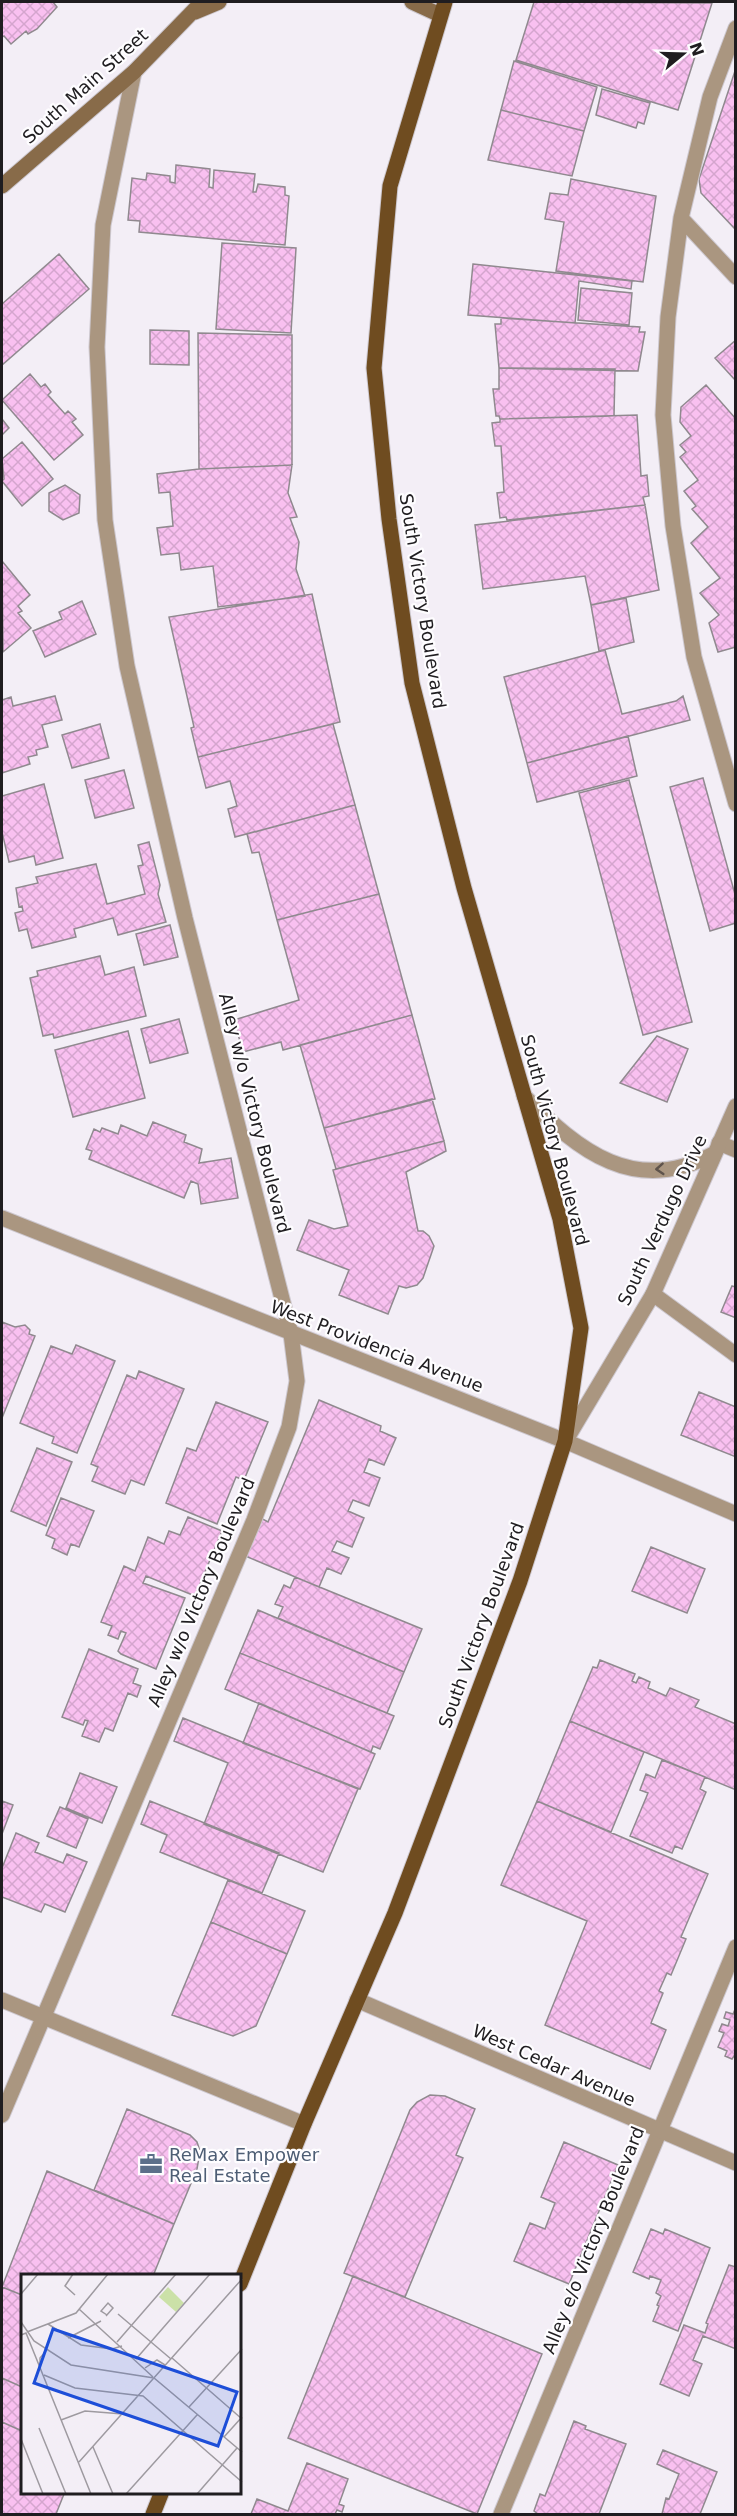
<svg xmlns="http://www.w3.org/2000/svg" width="737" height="2516" viewBox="0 0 737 2516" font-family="'DejaVu Sans',sans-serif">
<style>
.building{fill:url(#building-cross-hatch);stroke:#90898f;stroke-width:1.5}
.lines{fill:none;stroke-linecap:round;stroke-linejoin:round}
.service-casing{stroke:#cdc8cf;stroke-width:17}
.minor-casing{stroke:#cdc8cf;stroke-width:17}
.secondary-casing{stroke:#cdc8cf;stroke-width:17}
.primary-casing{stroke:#cdc8cf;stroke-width:17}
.service{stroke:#aa9680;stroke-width:15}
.minor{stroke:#aa9680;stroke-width:15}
.secondary{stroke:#886b49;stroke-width:15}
.primary{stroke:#6f4c20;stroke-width:15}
.oneway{stroke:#5e534b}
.labels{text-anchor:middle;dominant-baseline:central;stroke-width:4.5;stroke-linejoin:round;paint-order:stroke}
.street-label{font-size:18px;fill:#1f1d20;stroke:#fefdff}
.service-label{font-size:18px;fill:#4e5e75;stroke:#fefdff;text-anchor:start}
.inset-road{fill:none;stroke:#9e9aa0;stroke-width:1.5}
.view{fill:#1d4ed8;fill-opacity:0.15;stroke:#1d4ed8;stroke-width:3}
.inset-edge{fill:none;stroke:#1f1d20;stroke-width:3}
</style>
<defs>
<pattern id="building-cross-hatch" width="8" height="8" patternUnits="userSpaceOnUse" patternTransform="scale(1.5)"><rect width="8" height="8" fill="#f9c0f0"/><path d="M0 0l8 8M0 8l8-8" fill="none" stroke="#d5a5ce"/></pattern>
</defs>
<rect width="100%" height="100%" fill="#f3eef6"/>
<!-- building -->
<path class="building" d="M2 2H53L57 7 37 29 28 34 26 31 11 44 4 36 2 37Z
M534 2 712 3 678 110 516 60Z
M514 61 597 87 584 131 501 110Z
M736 68V230L701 193 699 179Z
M602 89 650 103 644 124 638 122 636 128 596 115Z
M501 110 584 131 572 176 488 160Z
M176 165 210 169 209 187 213 188 214 170 255 174 253 192H256L258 184 285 187V195L289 196 285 245 139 232 140 221 128 220 132 178 146 180 147 173 170 176V182L175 183Z
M571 179 656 196 643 282 556 271 564 222 545 219 550 193 568 195Z
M222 243 296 248 291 333 216 329Z
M59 254 89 289 2 365V304Z
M473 264 632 281 631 289 579 281 575 323 468 315Z
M581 288 632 293 629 325 578 320Z
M501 318 640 327 639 332H645L638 371 499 368 495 324H501Z
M150 330 189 331V365L150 364Z
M198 333 292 335V465L199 469Z
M736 340V381L715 358Z
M499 368 615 369 614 416 500 419 499 416H496L493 389H499Z
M30 374 41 387 45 384 51 392 48 395 65 414 68 411 76 419 72 422 83 435 54 460 2 400Z
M706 385 736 419V647L718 652 709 623 719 615 700 593 720 578 691 543 708 527 692 509 696 506 684 491 698 480 680 457 686 452 680 445 691 436 680 422 681 407Z
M637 415 641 476 647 475 649 496 643 497 645 505 507 520 506 517 500 518 497 493 504 492 501 446H495L492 423 500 422V419Z
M2 419 9 428 2 435Z
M22 442 53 479 22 506 2 481 4 479 2 459Z
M292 465 288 493 297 517 290 518 299 542 296 569 305 596 218 607 213 566 181 570 179 553 161 555 157 528 173 526 170 492 159 493 157 474 199 469Z
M65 485 80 495 79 513 63 520 49 511V493Z
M645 505 659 590 591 605 585 576 483 589 475 525Z
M2 561 30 595 18 606 22 611 18 613 31 628 3 652Z
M312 594 340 722 198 757 191 728 194 727 169 617Z
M626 598 634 642 599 651 591 605Z
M82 601 96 634 45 657 33 631 62 619 59 612Z
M605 650 622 714 676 701 683 696 690 720 527 763 504 677Z
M55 696 62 720 42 725 48 747 36 750 37 755 28 757 30 764 2 773V700L11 697 13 706Z
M100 724 109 758 72 768 62 735Z
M333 724 355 805 235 837 228 809 237 806 230 781 206 788 198 757Z
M628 736 637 776 537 802 527 763Z
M124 770 134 808 95 818 85 780Z
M703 778 736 898V923L710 931 670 787Z
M629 780 692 1022 643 1035 579 793Z
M44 784 63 858 36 865 34 856 9 862 2 832V796Z
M355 805 379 894 277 920 259 852 252 853 247 834Z
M149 842 160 885 158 894 166 922 118 935 113 918 74 929 76 937 32 948 27 929 19 931 15 913 23 911 22 906 19 907 16 888 38 883 36 877 96 864 107 904 145 894 138 866 143 865 138 845Z
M379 894 412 1015 283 1050 281 1042 243 1052 234 1020 299 1000 277 920Z
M170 925 178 957 144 965 136 934Z
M100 956 105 975 134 967 146 1016 54 1038 53 1034 43 1036 30 978 38 976 37 971Z
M412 1015 435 1099 324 1128 300 1045Z
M179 1019 188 1053 150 1063 141 1029Z
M128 1031 145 1098 73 1117 55 1050Z
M657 1036 688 1049 667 1102 620 1083Z
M432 1099 444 1141 336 1169 324 1128Z
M153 1122 186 1135 184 1142 202 1149 199 1163 231 1158 238 1198 201 1204 198 1184 191 1181 184 1198 89 1159 92 1151 86 1149 94 1129 100 1132 102 1128 118 1134 121 1125 147 1136Z
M444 1141 446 1151 406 1172 418 1231H423L429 1236 434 1246 423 1278 417 1285 406 1288 399 1286 388 1314 339 1295 349 1270 297 1250 309 1220 334 1229 348 1226 333 1170Z
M732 1286 736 1287V1318L721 1312Z
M2 1322 15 1327 25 1325 30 1330 29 1334 35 1336 2 1418Z
M76 1345 115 1361 77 1453 52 1443 54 1437 20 1423 51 1346 72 1354Z
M139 1371 184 1389 144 1485 131 1480 125 1494 92 1481 98 1467 91 1464 127 1375 136 1379Z
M699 1392 736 1407V1457L681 1435Z
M319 1400 381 1426 380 1431 396 1438 384 1465 369 1459 364 1472 380 1478 369 1506 353 1500 348 1511 364 1518 352 1547 337 1541 332 1551 349 1558 341 1574 327 1568 319 1587 243 1555 259 1517 268 1522Z
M216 1402 268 1422 244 1480 236 1477 217 1524 166 1503 187 1448 196 1451Z
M37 1448 72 1462 46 1526 11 1511Z
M61 1498 94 1511 79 1547 71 1544 67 1555 52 1548 55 1539 46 1535Z
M188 1517 222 1531 195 1596 146 1576 143 1583 185 1598 156 1669 121 1654 118 1651 126 1633 121 1631 118 1639 108 1635 112 1626 101 1622 124 1566 135 1571 148 1537 164 1544 169 1531 180 1535Z
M651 1547 705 1569 687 1613 632 1591Z
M295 1577 422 1629 404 1672 278 1618 283 1607 275 1604 284 1585 290 1588Z
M258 1610 404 1672 387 1713 240 1653Z
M89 1649 138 1669 133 1683 141 1686 137 1697 128 1693 113 1731 105 1728 99 1742 82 1736 88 1721 85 1720 83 1725 62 1717Z
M240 1653 394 1716 380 1749 373 1746 371 1752 225 1689Z
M600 1660 635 1674 632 1681 636 1683 639 1677 650 1682 648 1688 666 1696 670 1688 699 1700 695 1707 736 1724V1790L570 1721 593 1667 597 1668Z
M259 1703 375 1754 360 1789 243 1743Z
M183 1718 358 1789 323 1872 204 1824 228 1763 174 1741Z
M570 1721 644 1752 611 1832 537 1801Z
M662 1760 705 1777 700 1789 706 1792 682 1849 675 1846 672 1853 630 1836 648 1793 640 1790 646 1774 655 1778Z
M80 1773 117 1787 102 1823 66 1808Z
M2 1801 13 1805 2 1834Z
M150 1801 279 1853 262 1893 160 1852 167 1835 141 1824Z
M537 1801 708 1874 681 1937 686 1939 671 1975 667 1973 659 1991 663 1993 651 2023 666 2030 650 2069 545 2025 587 1921 501 1885Z
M60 1807 88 1819 76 1848 47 1836Z
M16 1833 39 1843 35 1852 63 1863 67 1854 87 1862 65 1912 45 1904 41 1912 2 1897V1868Z
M228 1880 305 1911 287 1954 211 1922Z
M211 1922 287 1954 256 2026 233 2036 172 2015Z
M736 2007V2053L732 2059 725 2056 727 2051 718 2047 724 2033 719 2031 722 2024 728 2026 730 2020 724 2018 726 2012 733 2014Z
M430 2095 445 2096 475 2109 456 2155 463 2158 405 2297 344 2273 410 2110 417 2102Z
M127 2109 190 2135 197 2142 200 2151 197 2169 174 2224 94 2190Z
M564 2142 618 2165 569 2284 514 2261 530 2223 545 2229 555 2203 541 2197Z
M47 2171 174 2224 153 2276H22V2295L2 2287Z
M651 2229 663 2234 665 2229 710 2248 678 2331 653 2321 659 2306 657 2305 661 2296 656 2293 661 2280 650 2276 649 2279 633 2272Z
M729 2265 736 2267V2349L703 2336 693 2360 702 2364 689 2396 660 2384 684 2325 705 2333 708 2324 706 2323Z
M353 2276 542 2354 477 2514 288 2438Z
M2 2287 22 2295V2387L2 2378Z
M2 2378 22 2387V2431L2 2422Z
M574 2421 586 2426 585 2429 626 2444 599 2514H538L534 2511 540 2494 545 2496Z
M2 2422 22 2431V2494H64L56 2514H2Z
M663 2450 717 2472 700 2514H662L666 2498 669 2499 679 2474 657 2464Z
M307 2463 348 2479 339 2504 344 2506 342 2512 337 2510 335 2514H251L257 2499 288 2511Z"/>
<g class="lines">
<!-- service casing -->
<g class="service-casing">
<path id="service" d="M736 28 710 97 681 218 668 317 663 415 673 526 694 657 736 804
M681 218 736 277
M719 1143 736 1150
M653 1294 736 1355
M2 2115 254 1520 289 1427 297 1381 291 1334 185 918 127 666 105 520 97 347 103 225 134 72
M501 2514 736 1947"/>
</g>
<!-- minor casing -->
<g class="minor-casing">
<path id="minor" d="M524 1096C579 1151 635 1197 715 1153
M2 1218 565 1441 736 1514
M566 1440 653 1294 736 1106
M2 2000 304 2124
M357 2000 736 2163"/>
</g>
<!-- secondary casing -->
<g class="secondary-casing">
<path id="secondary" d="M412 2 440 15
M195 12 219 2
M2 186 134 72 202 2"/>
</g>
<!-- primary casing -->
<g class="primary-casing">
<path id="primary" d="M240 2284 304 2124 395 1913 520 1581 565 1441 581 1328 560 1219 464 888 412 683 389 519 374 368 390 186 445 2
M153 2514 161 2494"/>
</g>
<!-- service -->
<use href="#service" class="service"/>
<!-- minor -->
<use href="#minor" class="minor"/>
<!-- secondary -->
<use href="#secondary" class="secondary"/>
<!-- primary -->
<use href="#primary" class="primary"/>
</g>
<!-- one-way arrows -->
<defs><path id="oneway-chevron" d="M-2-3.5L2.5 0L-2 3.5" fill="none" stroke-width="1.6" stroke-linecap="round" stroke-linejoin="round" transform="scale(1.5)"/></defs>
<use class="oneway" href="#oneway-chevron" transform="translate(660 1169) rotate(176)"/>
<!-- icons -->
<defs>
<g id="office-bare" transform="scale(1.8)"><path d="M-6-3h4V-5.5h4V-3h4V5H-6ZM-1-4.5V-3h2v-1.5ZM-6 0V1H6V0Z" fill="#5c6f8a" stroke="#fefdff" stroke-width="2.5" paint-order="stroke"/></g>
</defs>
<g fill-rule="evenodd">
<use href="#office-bare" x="151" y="2164"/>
</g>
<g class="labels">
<!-- street labels -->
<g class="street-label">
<text transform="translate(85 86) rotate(-42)">South Main Street</text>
<text transform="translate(423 601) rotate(81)">South Victory Boulevard</text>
<text transform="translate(255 1113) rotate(76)">Alley w/o Victory Boulevard</text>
<text transform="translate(555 1140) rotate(75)">South Victory Boulevard</text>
<text transform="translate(662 1220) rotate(-65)">South Verdugo Drive</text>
<text transform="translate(377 1346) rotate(21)">West Providencia Avenue</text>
<text transform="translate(201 1592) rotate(-67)">Alley w/o Victory Boulevard</text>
<text transform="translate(481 1625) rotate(-70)">South Victory Boulevard</text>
<text transform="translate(554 2065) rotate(24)">West Cedar Avenue</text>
<text transform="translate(593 2240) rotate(-68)">Alley e/o Victory Boulevard</text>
</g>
<!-- service labels -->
<g class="service-label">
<text x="169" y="2154">ReMax Empower<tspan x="169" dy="21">Real Estate</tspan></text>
</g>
</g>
<!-- overview -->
<g transform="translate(21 2274)">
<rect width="220" height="220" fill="#f3eef6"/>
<path d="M147 13 163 29 155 38 138 23Z" fill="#cbe1a8"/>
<path class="inset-road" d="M52 0 44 12 54 21M0 20 17 0M58 35 132 103M97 40 150 85M85 42 92 34 87 29 80 37 86 41M0 48 13 67 50 91 133 104 221 178M27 50 60 71 91 75 101 72M6 58 55 39 87 0M0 61 5 59 70 220M47 64 80 47M96 68 155 0M151 84 221 145M115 85 189 0M124 94 136 86 144 91M19 95V84L25 77M23 101 54 114 122 122 221 208M168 133 221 75M40 146 64 137 102 140M18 154 45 220M203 163 221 143M0 165 22 220M72 173 92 220M58 188 221 5M105 220 176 141M176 220 216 174"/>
<path class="view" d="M32 55 216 118 197 172 13 109Z"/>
<rect width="220" height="220" class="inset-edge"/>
</g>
<!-- border -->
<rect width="737" height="2516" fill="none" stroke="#1f1d20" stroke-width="6"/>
<!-- north arrow -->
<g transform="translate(683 54) rotate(71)" stroke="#fefdff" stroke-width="4.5" paint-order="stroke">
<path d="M0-4.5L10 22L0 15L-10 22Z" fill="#1f1d20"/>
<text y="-9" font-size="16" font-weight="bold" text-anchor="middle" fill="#1f1d20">N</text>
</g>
</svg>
